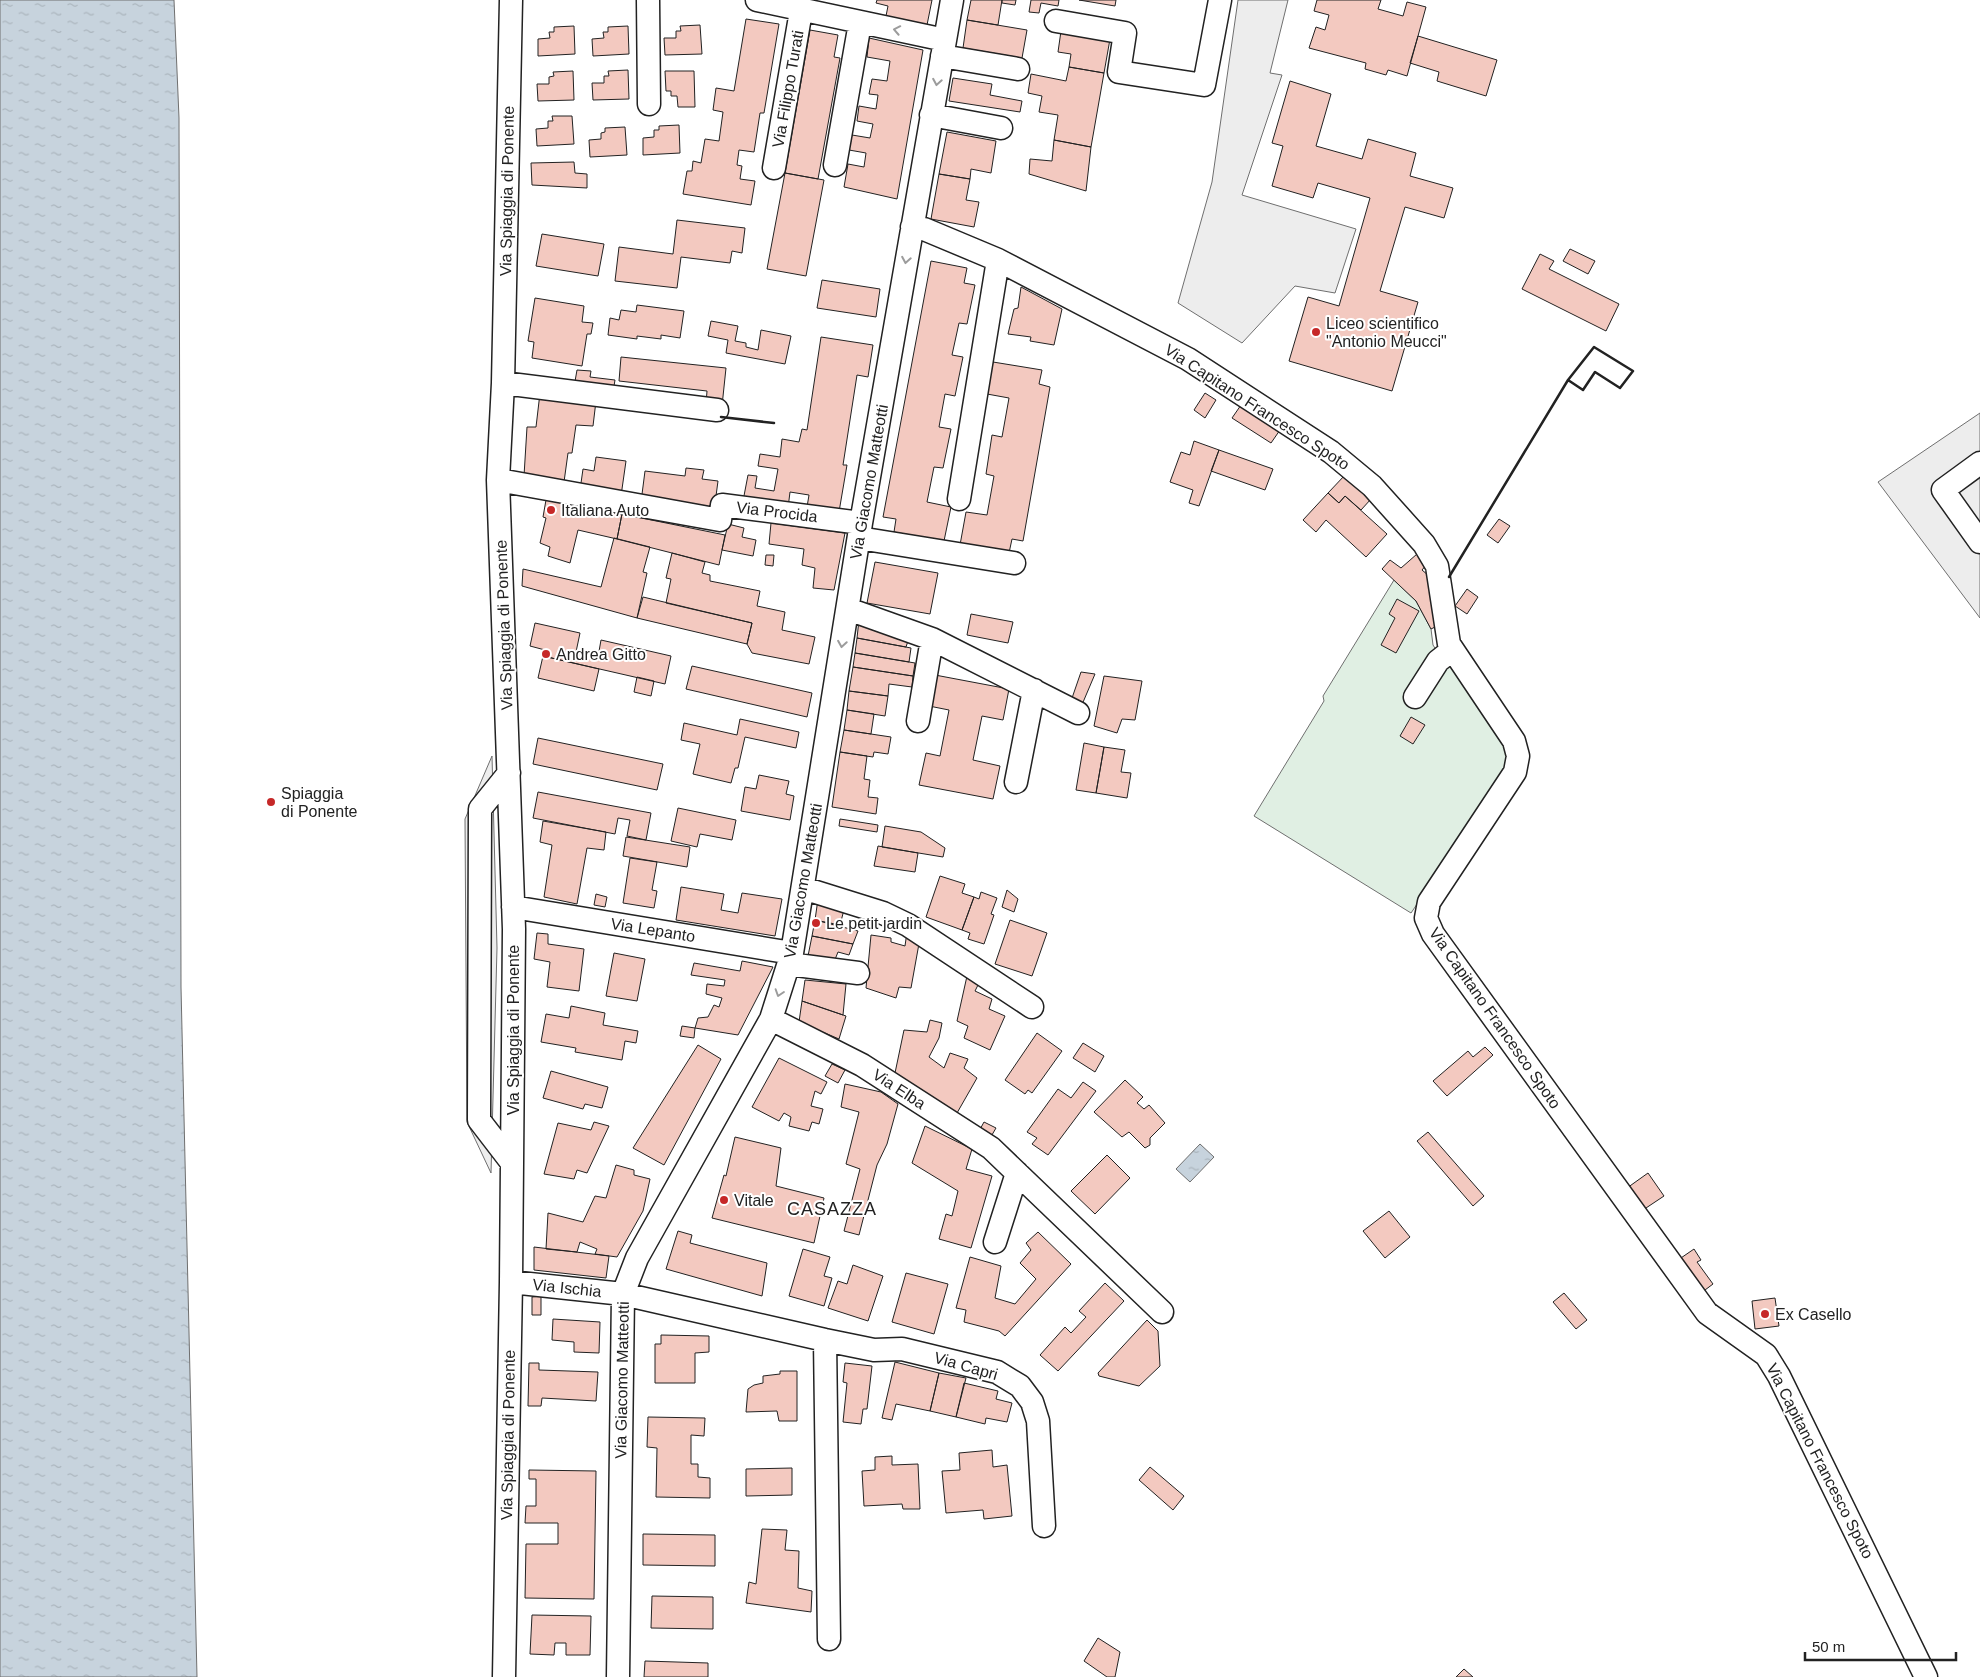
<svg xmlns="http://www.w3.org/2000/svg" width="1980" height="1677" viewBox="0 0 1980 1677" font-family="Arial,sans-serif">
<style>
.garden{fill:#e0efe3;stroke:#6f6f6f}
.parking{fill:#ededed;stroke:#6f6f6f}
.water{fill:url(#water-ripples);stroke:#6f6f6f}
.building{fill:#f3c9c0;stroke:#222}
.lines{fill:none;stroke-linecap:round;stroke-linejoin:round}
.minor-casing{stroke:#222;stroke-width:25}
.minor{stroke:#fff;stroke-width:22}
.wall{stroke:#222;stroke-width:2.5}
.oneway{stroke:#9c9c9c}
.poi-dot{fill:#c62828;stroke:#fff;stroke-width:2}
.labels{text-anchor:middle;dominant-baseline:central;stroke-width:4;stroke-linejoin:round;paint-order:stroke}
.street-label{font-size:16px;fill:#222;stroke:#fff}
.poi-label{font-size:16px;fill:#222;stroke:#fff;text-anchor:start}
.neighbourhood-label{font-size:18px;letter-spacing:1px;fill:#222;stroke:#fff}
</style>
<defs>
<pattern id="water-ripples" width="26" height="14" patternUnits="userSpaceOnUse" patternTransform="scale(1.25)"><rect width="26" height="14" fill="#c7d3dd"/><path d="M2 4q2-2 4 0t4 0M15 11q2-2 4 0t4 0" fill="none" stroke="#abb5bd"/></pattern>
</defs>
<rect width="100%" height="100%" fill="#fff"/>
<!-- garden -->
<path class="garden" d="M1394 580 1416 601 1431 629 1433 645 1445 664 1451 662 1503 736 1509 758 1504 776 1411 913 1254 816 1324 701 1323 696Z"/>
<!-- parking -->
<path class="parking" d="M1238 0H1288L1270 73 1282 75 1242 195 1356 229 1335 293 1295 286 1242 343 1178 303 1212 182Z
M1980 413V618L1878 482Z
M492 756 497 948 491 1173 467 1122 465 819Z"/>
<!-- water -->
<path class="water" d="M0 0H174L179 118 181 987 197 1677H0Z
M1200 1144 1214 1157 1190 1182 1176 1169Z"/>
<!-- building -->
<path class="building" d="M877 0H932L927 25 886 16 888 6 876 3Z
M971 0H1002L998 25 967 20Z
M1002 0H1016L1015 5 1002 3Z
M1031 0H1059L1058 6 1041 3 1039 13 1029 12Z
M1079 0H1116L1115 6Z
M1317 0H1381L1378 9 1403 16 1407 2 1426 7 1407 76 1388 70 1386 75 1365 69 1366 63 1309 48 1316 27 1325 30 1329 15 1314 11Z
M746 19 779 24 764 113H760L754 152 739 150 737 165 742 166 740 179 755 181 751 205 683 194 687 171H692L693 161 701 163 705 139 719 141 723 112 713 110 716 88 734 91Z
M967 20 1027 30 1022 58 963 48Z
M700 25 702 54 665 55 664 38H676V31H681L680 26Z
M574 26 575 54 538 56V39L550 38 549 32H554V27Z
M628 26 629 54 593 56 592 39 604 38 603 32H608V27Z
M810 30 838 35 834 57 840 58 818 179 785 173Z
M1061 31 1110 39 1104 73 1069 67 1071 54 1058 52Z
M1418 36 1497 60 1486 96 1437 81 1439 72 1410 63Z
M869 38 923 50 897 199 844 187 848 164 864 167 866 153 849 150 852 135 870 138 873 124 857 121 859 106 876 109 878 95 869 94 872 79 887 81 890 61 867 57Z
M1069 67 1104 73 1091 147 1054 140 1058 115 1039 112 1042 96 1028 93 1031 74 1066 81Z
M628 70 629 99 593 100 592 83H604V76H609L608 71Z
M573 71 574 100 538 101 537 84H549V77L554 76 553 72Z
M665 71H694L695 107H678L677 96H671V91H666Z
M953 78 992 84 990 95 1022 101 1020 112 949 101Z
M1290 81 1331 94 1316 146 1362 159 1368 139 1416 153 1410 176 1453 188 1444 218 1405 207 1380 291 1418 302 1392 391 1289 361 1308 297 1339 306 1370 198 1318 183 1313 198 1272 186 1283 146 1272 143Z
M552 116H572L574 144 537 146 536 129 548 128V121H553Z
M679 125 680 153 643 155V138L654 137V130H659V126Z
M625 127 627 155 590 157 589 140 601 139V133L605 132V128Z
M947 132 996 141 991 173 971 169 970 179 939 174Z
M1054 140 1091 147 1086 191 1029 174 1030 159 1052 161Z
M574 162 575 173 587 174V188L532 185 531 163Z
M785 173 824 180 806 276 767 269Z
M939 174 970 179 966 200 979 202 974 227 931 219Z
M677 220 745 228 742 253 732 251 730 263 681 257 677 288 615 281 619 247 673 254Z
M542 234 604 244 598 276 536 266Z
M1570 249 1595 261 1588 274 1563 261Z
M1540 254 1554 261 1549 269 1619 304 1606 331 1522 289Z
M931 261 967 268 964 283 975 285 967 324 959 323 952 355 963 357 955 396 945 394 939 427 951 429 943 468 934 467 927 502 951 507 944 541 894 532 896 519 883 517Z
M822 280 880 289 876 317 817 308Z
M1021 287 1062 309 1054 345 1030 341 1031 337 1008 334 1014 309 1018 308Z
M535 298 584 306 582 322 593 323 591 334H587L582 366 532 358 534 342 528 341Z
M637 305 684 311 680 338 661 335V339L637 336V339L608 335 610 318 619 320 621 310 636 312Z
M711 321 738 326 735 341 746 343V347L758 350 761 330 791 336 785 364 726 353 728 340 708 336Z
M821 337 873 345 868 377 857 375 843 465H847L839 512 807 507 809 495 790 492 788 508 743 501 748 475 757 476 755 488 774 491 778 469 758 466 760 454 780 457 782 439 799 442 802 429 807 430Z
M621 357 726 368 722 406 706 404 707 391 619 381Z
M993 362 1042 370 1039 384 1050 387 1023 541 1012 539 1009 553 960 545 966 512 987 515 994 476 986 474 992 435 1002 437 1009 398 987 394Z
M577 370 591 371 590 377 615 380 613 392 574 387Z
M540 393 596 401 593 426 576 425 572 453H568L564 482 524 476 527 427H536Z
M1205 393 1216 400 1205 418 1194 410Z
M1241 405 1280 430 1271 443 1232 418Z
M1194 441 1219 450 1199 506 1189 503 1193 490 1170 482 1181 452 1190 455Z
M1219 450 1273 469 1265 490 1211 471Z
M596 457 626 461 621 496 580 490 583 469 594 471Z
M686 468 704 470 702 479 718 481 714 511 641 502 645 471 685 476Z
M1345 475 1371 499 1361 510 1345 496 1339 503 1328 493Z
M1328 493 1339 503 1345 496 1387 534 1366 557 1326 520 1316 532 1303 520Z
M546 500 622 514 617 539 578 530 570 563 548 556 550 547 540 543 546 518 543 517Z
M622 514 725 535 719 565 617 539Z
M1499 519 1510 526 1498 543 1487 535Z
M771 523 845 533 834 590 813 588 815 568 802 565 804 549 769 544Z
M728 524 744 528 742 537 756 540 753 556 722 550Z
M614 538 650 547 643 572 647 573 637 618 522 586 523 569 601 587Z
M672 553 705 562 702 573 710 575V581L760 591 757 606 785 612 782 630 815 637 809 664 752 653 747 644 752 623 666 603 671 579 666 578Z
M1417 554 1427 564 1422 570 1435 581 1441 624 1431 629 1416 601 1382 569 1390 560 1401 568Z
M766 555H774L773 566 765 565Z
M875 562 938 573 930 614 867 603Z
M1467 589 1478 597 1467 614 1455 606Z
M643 597 752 623 747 644 637 618Z
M1397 599 1419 611 1396 653 1381 645 1395 618 1389 614Z
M971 614 1013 622 1008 643 967 635Z
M859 620 909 638 906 647 857 638Z
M535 623 580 633 576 652 598 657 601 640 671 656 665 684 543 656 545 650 530 646Z
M857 638 911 648 909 662 855 653Z
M855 653 915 663 913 676 853 667Z
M543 656 599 669 594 691 538 678Z
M692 666 812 693 807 717 686 689Z
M853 667 913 676 912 687 889 684 888 696 849 691Z
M1081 672 1095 674 1081 707 1071 701Z
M935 675 1009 689 1003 720 982 716 973 760 1000 766 993 799 919 785 926 753 940 756 949 710 929 706Z
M1104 676 1142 681 1135 720 1122 719 1117 733 1094 726Z
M637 677 654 681 651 696 634 692Z
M849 691 888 696 885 716 847 710Z
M847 710 874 714 871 734 844 730Z
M1411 717 1425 725 1413 744 1400 736Z
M740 719 799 732 796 748 745 737 738 768H735L731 783 693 774 700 744 681 740 684 723 737 735Z
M844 730 891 737 888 754 874 752 873 757 840 752Z
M538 738 663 764 657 790 533 764Z
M1084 743 1104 747 1096 793 1076 790Z
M1104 747 1125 750 1121 772 1131 773 1127 798 1096 793Z
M840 752 867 756 864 779 870 780 868 797 878 798 876 814 832 807Z
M759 775 789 781 786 794 794 796 790 820 741 811 745 787 756 789Z
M538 792 651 813 646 840 627 836 630 820 618 818 615 834 533 818Z
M678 808 736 820 732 840 700 834 697 847 671 841Z
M840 819 878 825 877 832 839 826Z
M543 821 606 832 604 850 587 848 577 904 544 897 552 845 540 842Z
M885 826 921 832 945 848 943 857 882 847Z
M626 837 690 847 687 867 623 856Z
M878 846 918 853 915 872 874 866Z
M630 858 657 862 652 890 657 891 654 908 623 903Z
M940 876 965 884 962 893 974 897 962 930 926 917Z
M681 887 724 894 721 910 738 913 742 893 782 899 775 936 676 920Z
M1007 890 1018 899 1014 912 1002 907Z
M981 892 997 898 991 914 994 915 984 944 968 939 970 933 962 930 974 897 979 899Z
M596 894 607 897 605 907 594 905Z
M818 899 845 906 840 925 815 920Z
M815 920 858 931 853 944 812 936Z
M1010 920 1047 933 1032 976 995 964Z
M907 932 920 938 911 988 899 987 896 998 866 988 871 935 891 938V942L905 946Z
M537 933 548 934V944L584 949 579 991 547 987 550 962 534 959Z
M812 936 853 944 849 955 838 952 834 962 808 956Z
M614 953 645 959 637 1001 606 996Z
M742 961 773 967 738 1035 695 1028 698 1018 708 1017 714 1005 719 1007 722 998 706 994 707 984 724 986 725 980 691 975 694 963 740 971Z
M967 976 979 983 975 991 992 999 989 1009 1005 1016 990 1050 964 1038 968 1026 957 1021Z
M805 980 846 984 843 1015 802 1001Z
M802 1001 846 1016 839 1039 799 1022Z
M571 1006 605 1013 603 1025 638 1031 636 1043 625 1041 622 1060 575 1052 576 1048 541 1042 546 1014 569 1018Z
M930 1020 942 1023 939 1038 929 1057 944 1068 950 1053 968 1059 964 1068 977 1078 957 1113 895 1073 904 1030 927 1032Z
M682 1026 695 1028 694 1038 680 1036Z
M1037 1033 1062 1051 1032 1093 1028 1090 1025 1094 1005 1080Z
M1083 1043 1104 1056 1095 1072 1073 1058Z
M698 1045 721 1059 664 1165 633 1148Z
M1485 1047 1493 1055 1447 1096 1433 1081 1468 1051 1473 1057Z
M779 1058 827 1082 821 1094 815 1091 811 1106 823 1109 819 1124 812 1122 809 1131 789 1126 791 1117 784 1113 779 1121 752 1107Z
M832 1064 845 1070 838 1083 825 1076Z
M551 1071 608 1087 602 1108 585 1104 583 1109 543 1098Z
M1125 1080 1143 1097 1137 1103 1144 1109 1149 1105 1165 1123 1150 1138V1145L1145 1148 1129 1132 1122 1137 1094 1112Z
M1083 1082 1096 1091 1048 1155 1032 1144 1037 1138 1027 1132 1058 1089 1071 1098Z
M845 1084 881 1092 898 1104 887 1144 877 1165 859 1235 844 1231 860 1169 846 1164 859 1112 841 1107Z
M594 1122 609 1126 587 1173 577 1170 574 1179 544 1174 558 1123 591 1130Z
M984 1122 996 1128 989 1140 978 1133Z
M925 1126 972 1149 966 1169 992 1176 971 1248 939 1239 946 1214 952 1216 958 1191 912 1163Z
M1428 1132 1484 1196 1473 1206 1417 1141Z
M735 1137 781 1148 776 1186 824 1198 814 1243 712 1218 724 1175 726 1176Z
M1107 1155 1130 1178 1095 1214 1071 1191Z
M616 1165 634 1170V1175L650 1179 643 1211 617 1257 595 1254 597 1249 580 1242 577 1252 546 1249 548 1213 583 1222 595 1196 606 1198Z
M1648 1173 1664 1196 1643 1210 1627 1188Z
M1389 1211 1410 1237 1385 1258 1363 1231Z
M678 1231 692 1235 690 1243 767 1263 762 1296 666 1269Z
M1038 1232 1071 1264 1005 1336 999 1331 964 1322 966 1310 956 1308 970 1257 1001 1266 995 1298 1015 1304 1036 1279 1020 1263 1031 1250 1026 1243Z
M534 1247 609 1256 606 1278 534 1270Z
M803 1249 830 1257 824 1276 832 1278 824 1306 789 1296Z
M1694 1249 1701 1260 1697 1262 1713 1284 1701 1293 1678 1260Z
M853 1265 883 1276 868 1321 828 1308 838 1281 847 1284Z
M906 1273 948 1284 934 1334 892 1322Z
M1105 1283 1124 1301 1058 1371 1040 1355 1065 1327 1071 1333 1086 1317 1079 1311Z
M1564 1293 1587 1320 1576 1329 1553 1302Z
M541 1296V1315H532V1297Z
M1775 1298 1779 1326 1755 1329 1752 1301Z
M553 1319 600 1322 599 1353 574 1352V1342L552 1340Z
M1147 1320 1158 1331 1160 1366 1139 1386 1099 1376 1098 1373Z
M661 1335 709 1336V1352L695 1353V1383H655V1344H661Z
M895 1362 939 1373 930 1411 896 1404 892 1420 882 1418Z
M529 1363H539V1370L598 1372 596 1401 542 1398 541 1406H528Z
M845 1363 872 1366 867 1409H863L861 1424 843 1422 847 1383 843 1382Z
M780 1371H797V1421H779L777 1411 746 1412 748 1389 754 1385 763 1383V1376L780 1374Z
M939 1373 966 1378 956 1417 930 1411Z
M964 1383 998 1391 996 1399 1012 1403 1007 1422 986 1418 985 1424 956 1417Z
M648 1417 705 1418 704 1436 691 1435V1464H698V1477L710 1478V1498L656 1497 657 1448 647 1447Z
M992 1450 993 1467 1007 1465 1012 1516 984 1519 983 1510 946 1513 942 1471 960 1470 959 1453Z
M892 1456V1465L918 1464 920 1509H903L902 1504 864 1506 862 1471 875 1470V1457Z
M1150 1467 1184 1496 1173 1510 1139 1480Z
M792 1468V1495L746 1496V1469Z
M529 1470 596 1471 594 1599 525 1598 526 1544H558V1523H525L526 1506H536V1479H529Z
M762 1529 787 1530 785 1550 799 1551 798 1588 812 1591 811 1612 746 1603 749 1582 756 1584Z
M643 1534 715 1535V1566L643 1565Z
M652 1596 713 1597V1629L651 1628Z
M532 1615 591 1616 590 1655H566V1643H555L554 1655 530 1654Z
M1098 1638 1120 1652 1115 1677H1107L1084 1661Z
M645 1661 708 1663V1677H644Z
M1464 1669 1473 1677H1456Z"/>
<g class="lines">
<!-- minor casing -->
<g class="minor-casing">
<path id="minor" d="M648 0 649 104
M757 0 945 40
M1056 21 1125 33 1119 72 1204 85 1220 0
M942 56 1018 69
M931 115 1001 128
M835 165 860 23
M774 168 801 11
M912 227 924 229 998 260 1188 359 1331 452 1372 486 1424 544 1437 566 1449 644 1514 741 1518 756 1515 772 1429 902 1426 918 1433 934 1707 1313 1766 1355 1779 1376 1926 1677
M503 383 717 410
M1980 463 1943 490 1980 542
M498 480 720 520 722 505 861 523
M959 499 998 260
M859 538 1014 563
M848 609 932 639 1078 713
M1415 697 1438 661 1452 650
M918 721 932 639
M509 773 480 809 479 1120 512 1163
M1016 782 1034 690
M803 888 883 913 908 925 1032 1007
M513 907 792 953
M789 964 858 973
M771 1019 862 1065 991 1148 1162 1312
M995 1242 1017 1173
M511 1282 623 1294 825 1340 874 1350 902 1349 997 1372 1020 1386 1032 1402 1038 1421 1044 1526
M825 1340 829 1639
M504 1677 511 1282 514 929 498 480 503 383 511 0
M618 1677 623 1294 637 1258 771 1019 792 953 861 523 952 0"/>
</g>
<!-- minor -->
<use href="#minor" class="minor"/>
<!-- wall -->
<path class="wall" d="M721 417 774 423
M1449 577 1568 380 1594 347 1633 371 1620 388 1595 372 1583 390 1568 380"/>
</g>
<!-- one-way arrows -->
<defs><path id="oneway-chevron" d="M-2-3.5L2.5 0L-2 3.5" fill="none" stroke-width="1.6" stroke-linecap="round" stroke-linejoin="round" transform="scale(1.25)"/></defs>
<g class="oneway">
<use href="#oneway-chevron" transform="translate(897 30) rotate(-169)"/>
<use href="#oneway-chevron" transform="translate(937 82) rotate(100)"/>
<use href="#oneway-chevron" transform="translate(906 260) rotate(100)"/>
<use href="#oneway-chevron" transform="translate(842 644) rotate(99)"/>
<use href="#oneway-chevron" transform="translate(779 993) rotate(108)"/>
</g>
<!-- markers -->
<g class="poi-dot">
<circle cx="1316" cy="332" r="5"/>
<circle cx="551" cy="510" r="5"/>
<circle cx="546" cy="654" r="5"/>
<circle cx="271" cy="802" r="5"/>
<circle cx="816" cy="923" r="5"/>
<circle cx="724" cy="1200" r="5"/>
<circle cx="1765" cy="1314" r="5"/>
</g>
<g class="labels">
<!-- street labels -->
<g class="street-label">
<text transform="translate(788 89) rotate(-80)">Via Filippo Turati</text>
<text transform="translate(507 191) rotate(-89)">Via Spiaggia di Ponente</text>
<text transform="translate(1257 407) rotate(33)">Via Capitano Francesco Spoto</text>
<text transform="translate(869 482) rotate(-80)">Via Giacomo Matteotti</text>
<text transform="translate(777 512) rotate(7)">Via Procida</text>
<text transform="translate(504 625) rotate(-92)">Via Spiaggia di Ponente</text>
<text transform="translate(803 881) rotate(-80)">Via Giacomo Matteotti</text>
<text transform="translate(653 930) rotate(9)">Via Lepanto</text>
<text transform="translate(1495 1018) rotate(55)">Via Capitano Francesco Spoto</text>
<text transform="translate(513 1030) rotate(-90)">Via Spiaggia di Ponente</text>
<text transform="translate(899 1089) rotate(33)">Via Elba</text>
<text transform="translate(567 1288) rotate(6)">Via Ischia</text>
<text transform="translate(966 1366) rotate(16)">Via Capri</text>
<text transform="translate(622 1380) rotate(-89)">Via Giacomo Matteotti</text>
<text transform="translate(508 1435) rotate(-89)">Via Spiaggia di Ponente</text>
<text transform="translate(1820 1461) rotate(63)">Via Capitano Francesco Spoto</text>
</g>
<!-- poi labels -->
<g class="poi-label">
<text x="1326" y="323">Liceo scientifico<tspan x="1326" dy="18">"Antonio Meucci"</tspan></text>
<text x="561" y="510">Italiana Auto</text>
<text x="556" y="654">Andrea Gitto</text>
<text x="281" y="793">Spiaggia<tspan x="281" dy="18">di Ponente</tspan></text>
<text x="826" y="923">Le petit jardin</text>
<text x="734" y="1200">Vitale</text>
<text x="1775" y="1314">Ex Casello</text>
</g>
<!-- neighbourhood labels -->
<g class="neighbourhood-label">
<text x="832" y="1209">CASAZZA</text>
</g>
</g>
<!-- scale -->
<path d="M1805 1652v8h151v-8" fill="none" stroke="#222222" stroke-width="2.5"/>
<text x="1812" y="1652" font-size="15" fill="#222222" stroke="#ffffff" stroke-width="4" paint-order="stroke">50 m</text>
</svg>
